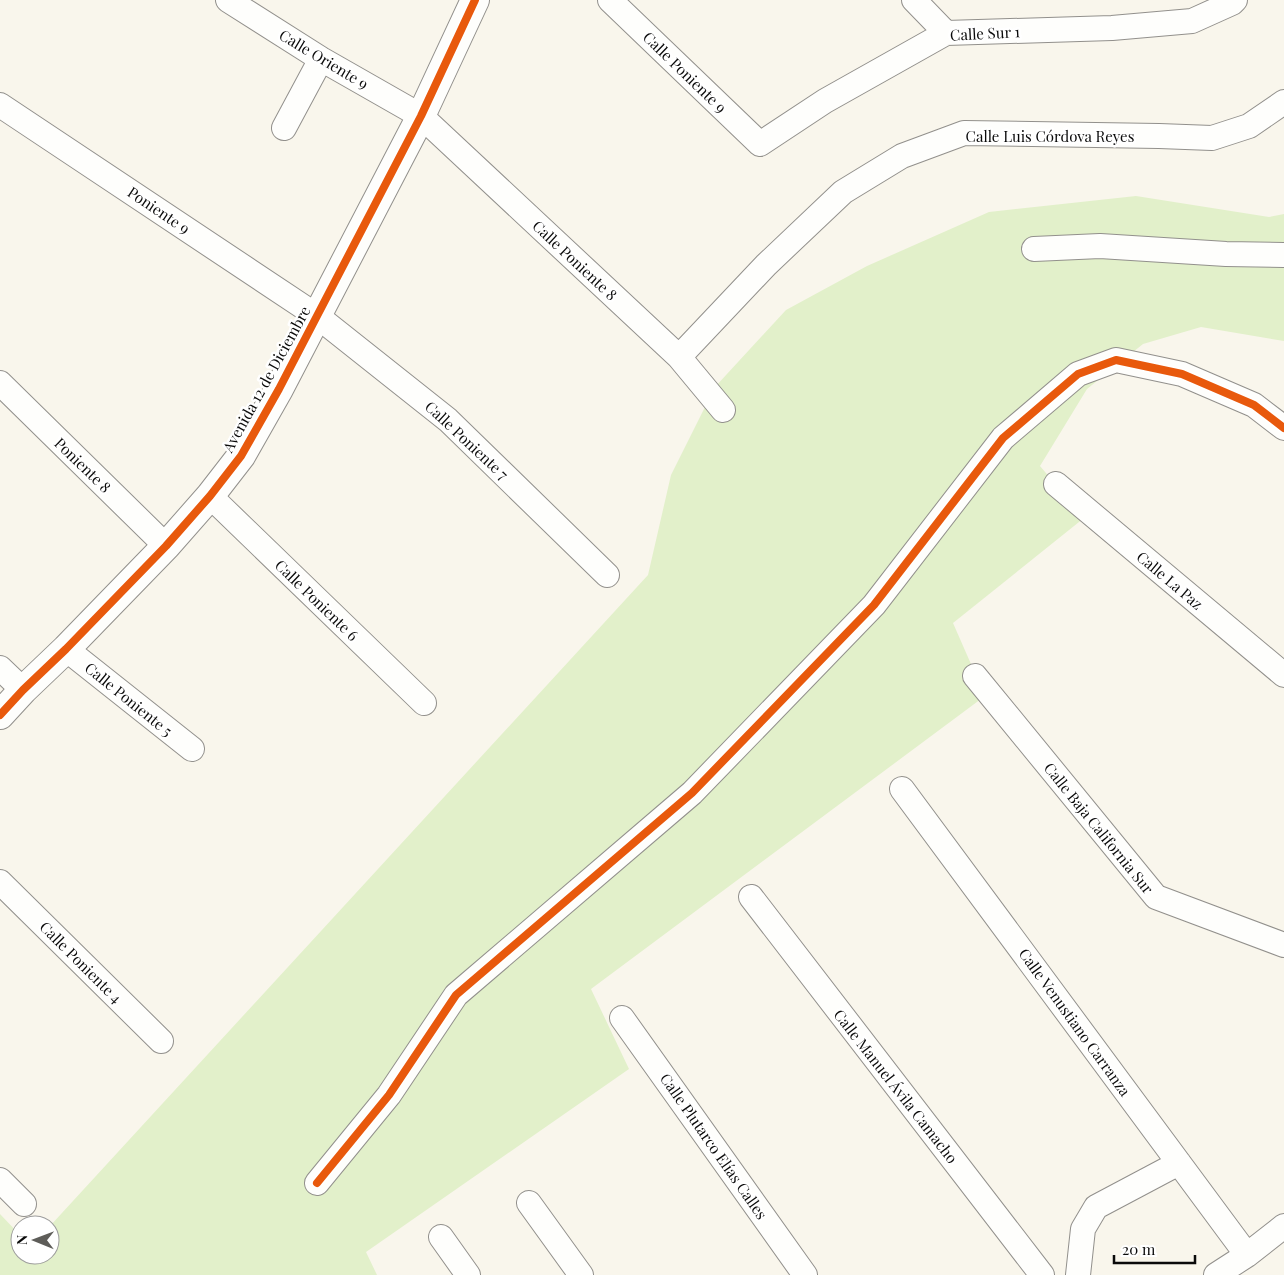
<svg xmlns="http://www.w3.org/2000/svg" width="1284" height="1275" viewBox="0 0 1284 1275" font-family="'Playfair Display',serif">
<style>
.green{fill:#e2f0ca}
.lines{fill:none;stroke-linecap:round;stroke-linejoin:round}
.minor-casing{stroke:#92908c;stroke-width:26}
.tertiary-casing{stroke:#92908c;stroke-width:30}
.minor{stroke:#fefefc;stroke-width:24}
.tertiary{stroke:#fefefc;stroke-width:28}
.cycleway-casing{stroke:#fff;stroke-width:11}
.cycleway{stroke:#e8590c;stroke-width:8}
.labels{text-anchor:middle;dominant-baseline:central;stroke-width:5;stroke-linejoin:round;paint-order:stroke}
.street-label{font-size:15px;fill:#0a0a0a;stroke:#fff}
</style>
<rect width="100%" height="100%" fill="#f9f6ec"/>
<!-- green -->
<path class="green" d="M1136 196 1269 217 1284 214V341L1201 327 1143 344 1087 389 1040 466 1084 518 953 623 985 696 591 989 629 1069 366 1252 377 1275H0V1214L20 1235V1255H50V1226L648 575 671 475 715 387 786 310 867 266 989 212Z"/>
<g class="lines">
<!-- minor casing -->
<g class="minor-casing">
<path id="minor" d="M228 0 321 59 421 116 679 357 723 410
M610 0 760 144 825 101 946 33 1112 28 1192 21 1232 3 1235 0
M914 0 946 33
M0 105 317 316 448 420 607 575
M284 128 321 59
M1034 249 1100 246 1226 254 1284 255
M679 357 766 265 843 192 902 156 964 133 1159 136 1212 138 1249 126 1284 102
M0 383 166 546
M1056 484 1284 675
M210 496 424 703
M66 649 192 749
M0 668 23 690
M975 676 1156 897 1284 945
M902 789 1247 1255
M0 882 161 1041
M751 897 1042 1275
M622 1018 805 1275
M0 1180 24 1204
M317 1183 389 1095 456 995 692 793 874 605 1003 438 1078 374 1116 360 1182 374 1254 405 1284 428
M529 1203 581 1275
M441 1237 468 1275
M1078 1275 1083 1229 1096 1207 1179 1163
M1216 1275 1247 1255 1284 1226"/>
</g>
<!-- tertiary casing -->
<g class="tertiary-casing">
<path id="tertiary" d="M0 715 23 690 66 649 166 546 210 496 241 456 279 389 421 116 475 0"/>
</g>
<!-- minor -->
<use href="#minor" class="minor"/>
<!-- tertiary -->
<use href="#tertiary" class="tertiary"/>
<!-- cycleway casing -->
<g class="cycleway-casing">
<path id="cycleway" d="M0 715 23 690 66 649 166 546 210 496 241 456 279 389 421 116 475 0
M317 1183 389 1095 456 995 692 793 874 605 1003 438 1078 374 1116 360 1182 374 1254 405 1284 428"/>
</g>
<!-- cycleway -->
<use href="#cycleway" class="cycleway"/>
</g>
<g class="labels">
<!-- street labels -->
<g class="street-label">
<text transform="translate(985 33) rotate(-3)">Calle Sur 1</text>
<text transform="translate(324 59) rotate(31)">Calle Oriente 9</text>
<text transform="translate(685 72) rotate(44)">Calle Poniente 9</text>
<text x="1050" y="136">Calle Luis Córdova Reyes</text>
<text transform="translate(159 210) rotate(34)">Poniente 9</text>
<text transform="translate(575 260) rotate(43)">Calle Poniente 8</text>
<text transform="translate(266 379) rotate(-61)">Avenida 12 de Diciembre</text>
<text transform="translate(467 440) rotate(43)">Calle Poniente 7</text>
<text transform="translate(83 465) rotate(44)">Poniente 8</text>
<text transform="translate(1170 580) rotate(40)">Calle La Paz</text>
<text transform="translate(317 600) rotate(44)">Calle Poniente 6</text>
<text transform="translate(129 699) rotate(39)">Calle Poniente 5</text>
<text transform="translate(1099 828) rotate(51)">Calle Baja California Sur</text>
<text transform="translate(81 962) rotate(45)">Calle Poniente 4</text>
<text transform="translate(1075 1022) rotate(54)">Calle Venustiano Carranza</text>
<text transform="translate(896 1086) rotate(52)">Calle Manuel Ávila Camacho</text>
<text transform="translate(714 1146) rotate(55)">Calle Plutarco Elías Calles</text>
</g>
</g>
<!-- north arrow -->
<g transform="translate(35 1240) rotate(271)"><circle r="24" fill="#ffffff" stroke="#9d9d9d"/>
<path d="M0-4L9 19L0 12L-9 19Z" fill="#5e5d59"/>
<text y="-8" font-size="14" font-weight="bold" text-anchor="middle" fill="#0a0a0a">N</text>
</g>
<!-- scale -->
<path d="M1114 1255v8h81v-8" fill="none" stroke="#0a0a0a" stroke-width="2.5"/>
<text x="1122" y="1255" font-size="15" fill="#0a0a0a" stroke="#ffffff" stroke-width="4" paint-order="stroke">20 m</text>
</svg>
